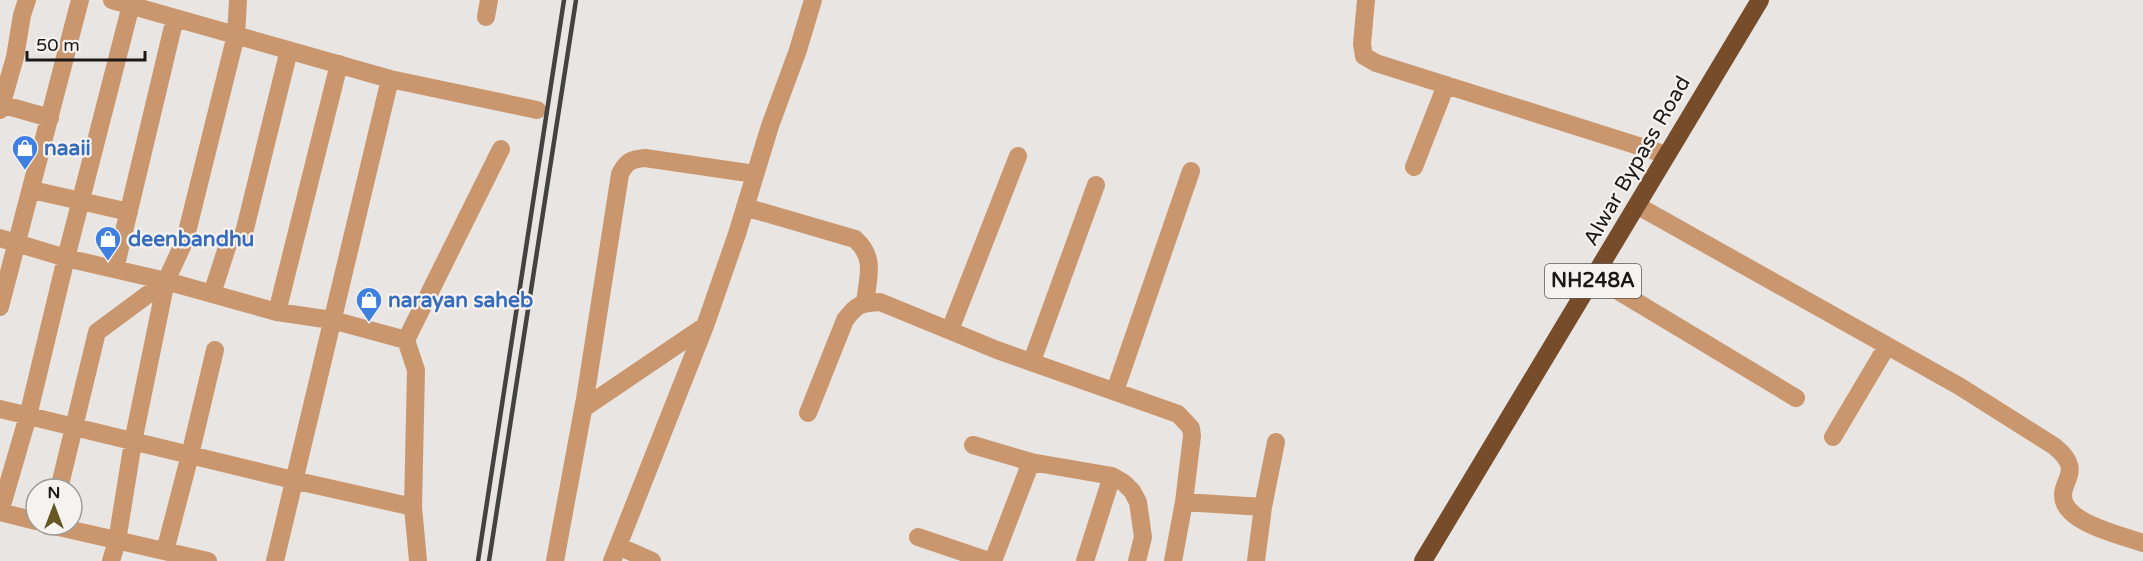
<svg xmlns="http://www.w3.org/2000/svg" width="2143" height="561" viewBox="0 0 2143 561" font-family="'Varela Round',sans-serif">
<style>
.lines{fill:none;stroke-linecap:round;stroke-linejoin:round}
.minor{stroke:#ca966d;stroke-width:18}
.highway{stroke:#764c2a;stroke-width:18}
.rail{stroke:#444241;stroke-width:4.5}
.labels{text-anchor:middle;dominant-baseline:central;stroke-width:4.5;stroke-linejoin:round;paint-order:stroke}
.shield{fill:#f6f2ef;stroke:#5c5a58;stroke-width:1.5}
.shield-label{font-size:20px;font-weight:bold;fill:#1a1918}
.shop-label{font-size:21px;font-weight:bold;fill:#366cbe;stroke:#f6f2ef;text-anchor:start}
.street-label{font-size:21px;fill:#1a1918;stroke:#f6f2ef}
</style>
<rect width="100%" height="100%" fill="#e8e5e2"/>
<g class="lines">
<!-- minor -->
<path class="minor" d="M112 0 390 79 537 110
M1366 0 1362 44 1364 56 1376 63 1667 155
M486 17 489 0
M0 104 50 118
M0 110 15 57 22 15 27 0
M1414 167 1446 85
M32 190 129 212
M1638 206 1959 386 2054 446C2088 473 2055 482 2065 504 2075 525 2123 536 2143 543
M745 207 855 239C876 258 868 276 865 303
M0 238 66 258 166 281 277 312 332 320 406 340 416 370 413 507 418 561
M115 269 175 18
M1595 277 1796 398
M212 294 230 238 243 237 289 50
M0 307 80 0
M277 312 339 64
M950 330 1018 156
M406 340 501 149
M1032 361 1096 185
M1115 391 1191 171
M584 408 705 326
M0 409 293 480 413 507
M808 413 845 320C857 304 861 303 880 302L997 350 1178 414 1191 428 1192 436 1184 502 1263 507
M1833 437 1887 346
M973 445 1031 462 1112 476 1124 483 1132 491 1138 502 1143 537 1137 561
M59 489 97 332 166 281
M0 512 28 416 66 258 131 5
M0 512 36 521
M50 525 208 561
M918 537 989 561
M618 546 652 561
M165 551 190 455 215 350
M111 561 117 541 133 442 166 281 185 240 236 35 238 0
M275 561 390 79
M555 561 585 399 620 174C626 162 631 159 645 158L755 174
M612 561 705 326 737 234 770 126 798 50 813 0
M993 561 1031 462
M1085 561 1112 476
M1173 561 1184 502
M1256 561 1263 507 1276 442"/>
<!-- highway -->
<path class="highway" d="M1423 561 1760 0"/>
<!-- rail -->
<path class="rail" d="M478 561 564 0
M489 561 576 0"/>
</g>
<!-- icons -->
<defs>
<g id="shop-pin" transform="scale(1.35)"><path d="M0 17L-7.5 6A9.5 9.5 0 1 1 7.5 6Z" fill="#3f7fe0" stroke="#f6f2ef"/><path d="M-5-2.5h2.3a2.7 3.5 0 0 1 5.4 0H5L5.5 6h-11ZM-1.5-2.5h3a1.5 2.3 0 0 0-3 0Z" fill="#fff"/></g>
</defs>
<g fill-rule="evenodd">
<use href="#shop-pin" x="25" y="148"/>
<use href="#shop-pin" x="108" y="239"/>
<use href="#shop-pin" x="369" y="300"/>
</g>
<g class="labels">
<!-- shield labels -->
<rect class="shield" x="1545" y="264" width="96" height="34" rx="4.5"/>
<g class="shield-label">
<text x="1593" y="281">NH248A</text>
</g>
<!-- shop labels -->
<g class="shop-label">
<text x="44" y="148">naaii</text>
<text x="128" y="239">deenbandhu</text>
<text x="388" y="300">narayan saheb</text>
</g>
<!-- street labels -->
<g class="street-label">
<text transform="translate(1637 161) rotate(-60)">Alwar Bypass Road</text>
</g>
</g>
<!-- north arrow -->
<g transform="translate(54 507)"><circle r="28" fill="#f6f2ef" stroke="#9e9b99" stroke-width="1.5"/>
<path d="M0-4.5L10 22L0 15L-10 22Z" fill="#665724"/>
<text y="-9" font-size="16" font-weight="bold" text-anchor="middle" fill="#1a1918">N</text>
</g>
<!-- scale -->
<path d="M27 51v9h118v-9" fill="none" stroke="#1a1918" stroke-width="3"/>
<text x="36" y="51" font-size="18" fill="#1a1918" stroke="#f6f2ef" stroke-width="4.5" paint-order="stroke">50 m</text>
</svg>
